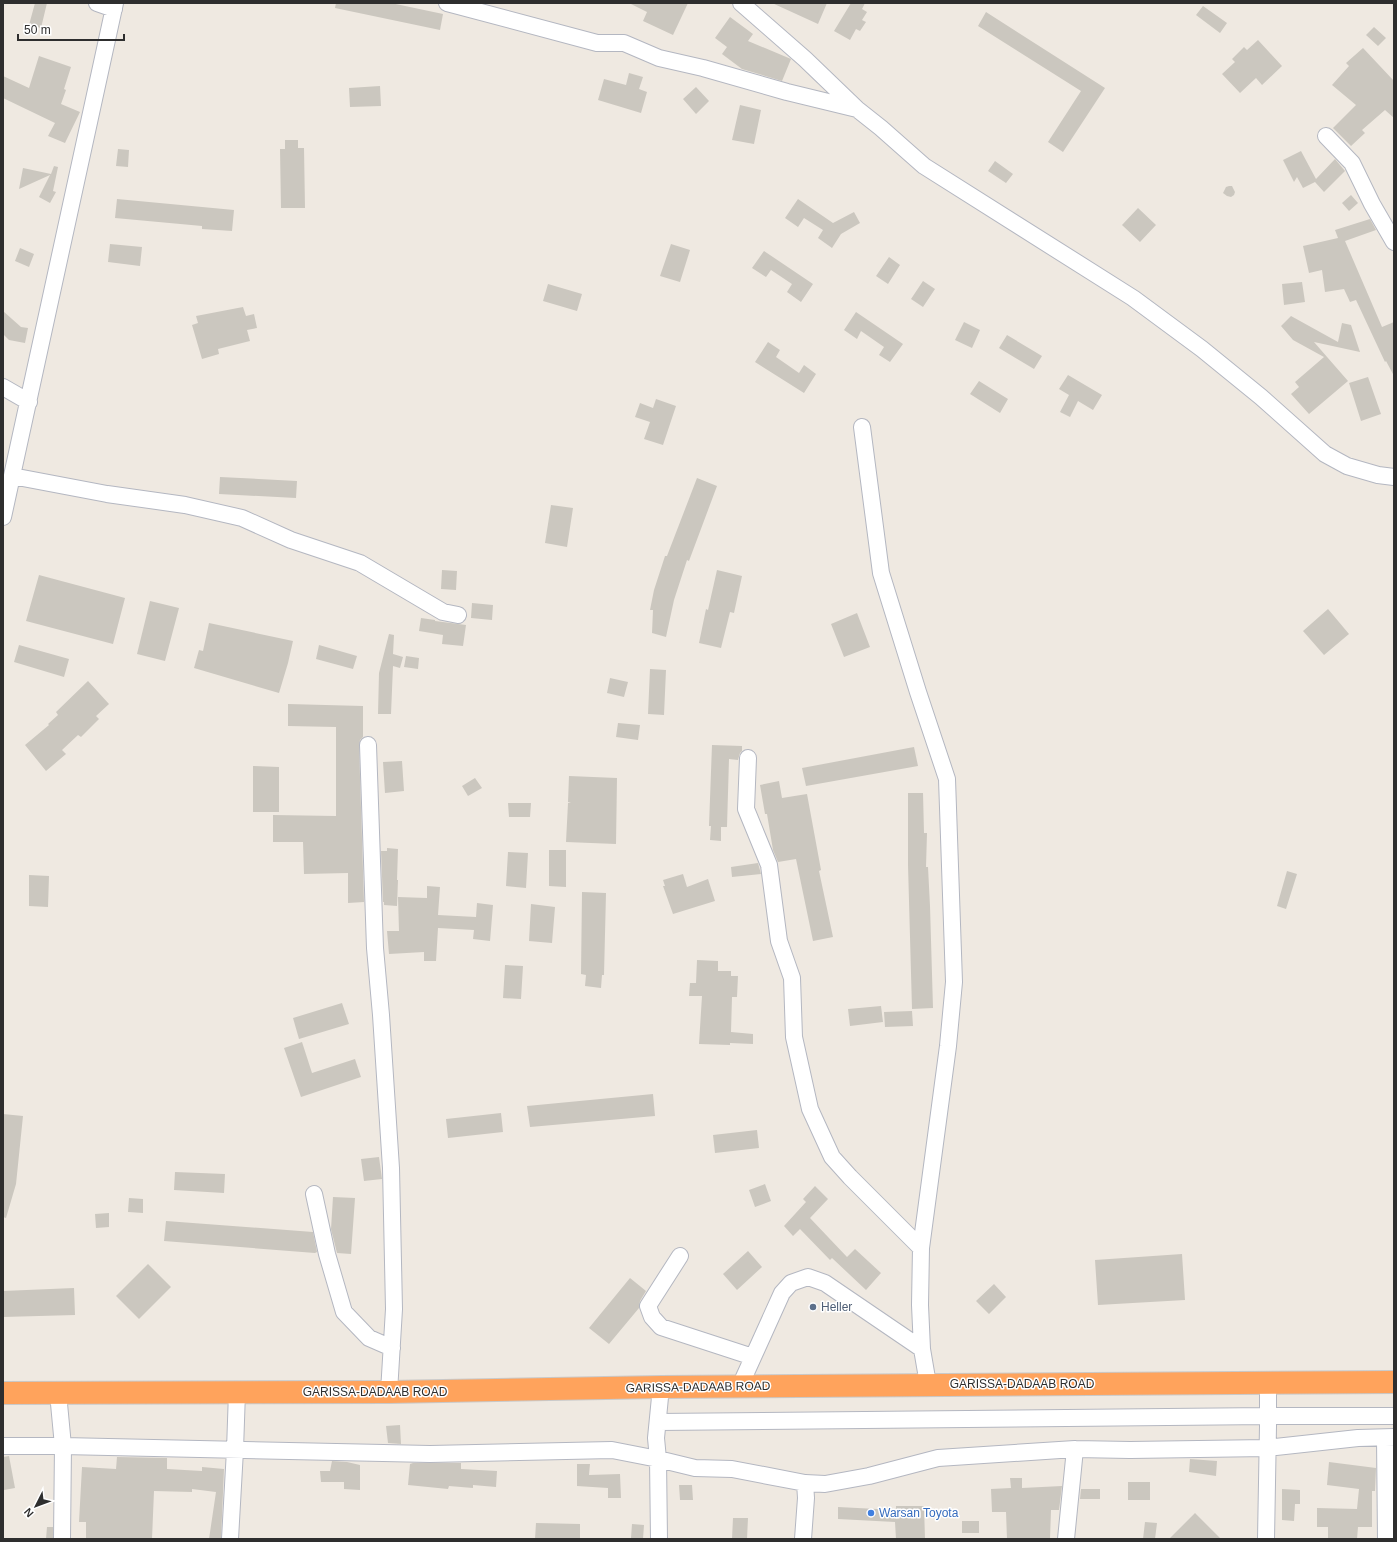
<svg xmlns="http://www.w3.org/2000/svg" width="1397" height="1542" viewBox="0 0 1397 1542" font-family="Arial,sans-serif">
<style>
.building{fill:#cbc7bf}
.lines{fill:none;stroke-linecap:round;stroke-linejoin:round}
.minor-casing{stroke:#b4b7c1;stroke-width:18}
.highway-casing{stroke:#c9c9c9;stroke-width:24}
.minor{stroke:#fff;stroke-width:16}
.highway{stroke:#ffa35c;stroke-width:22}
.service-dot{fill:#5c6f8a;stroke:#fff;stroke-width:1.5}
.shop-dot{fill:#3f7fe0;stroke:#fff;stroke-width:1.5}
.labels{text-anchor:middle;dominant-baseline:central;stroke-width:3;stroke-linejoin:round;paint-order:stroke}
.service-label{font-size:12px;fill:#4e5e75;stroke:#fff;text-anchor:start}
.street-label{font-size:12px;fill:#2e2e2e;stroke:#fff}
.shop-label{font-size:12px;fill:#366cbe;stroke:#fff;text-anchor:start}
</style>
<rect width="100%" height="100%" fill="#efe9e1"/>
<!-- building -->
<path class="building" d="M35 3H47L41 28 29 25Z
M336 3H391L443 14 440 30 335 8Z
M629 3H688L673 35 643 21 647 12Z
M772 3H827L818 24Z
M851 3H865L862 9 867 12 862 20 866 22 860 31 856 29 850 40 834 31Z
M1203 6 1227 23 1220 33 1196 15Z
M986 12 1105 88 1063 152 1048 142 1081 91 978 26Z
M730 17 753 34 748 41 791 59 782 81 742 69 722 54 727 47 715 38Z
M1374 27 1386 38 1378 46 1366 35Z
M1258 40 1282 66 1262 85 1256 78 1240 93 1222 74 1235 62 1232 59 1244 47 1247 50Z
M1363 48 1394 81V118L1385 110 1362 130 1365 133 1351 146 1333 128 1356 105 1332 85 1349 66 1346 63Z
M39 56 71 67 64 89 66 90 61 104 80 112 65 143 48 136 55 123 3 98V76L29 88Z
M629 73 643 77 639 89 647 92 641 113 598 100 604 79 626 85Z
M380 86 381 106 350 107 349 88Z
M696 87 709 101 696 114 683 99Z
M740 105 761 110 754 144 732 140Z
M285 140H298V148H304L305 208H281L280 149H285Z
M118 149 129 150 128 167 116 166Z
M1301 151 1316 179 1335 159 1345 171 1324 192 1315 182 1303 188 1297 177 1294 182 1283 160Z
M995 161 1013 174 1006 183 988 171Z
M54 166 58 167 53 191 56 192 50 203 39 197 50 175 19 189 23 168 51 174Z
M1229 186H1232L1235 192 1234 195 1231 197 1227 196 1223 193 1226 187Z
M1351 195 1358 203 1349 211 1342 203Z
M117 199 234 210 232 231 202 229V226L115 218Z
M798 199 833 223 854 212 860 223 841 234 832 248 818 238 823 230 804 218 798 227 785 218Z
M1138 208 1156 225 1140 242 1122 225Z
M1370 219 1376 230 1345 241 1382 327 1394 322V376L1386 361 1385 362 1356 300 1350 302 1344 289 1325 292 1322 270 1309 273 1303 246 1338 238 1335 230Z
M110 244 142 247 140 266 108 262Z
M671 244 690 250 680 282 660 276Z
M20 248 34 254 29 267 15 261Z
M764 251 813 284 801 302 787 292 792 284 771 270 766 277 752 268Z
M889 257 900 265 888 284 876 276Z
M923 281 935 289 923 307 911 299Z
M1302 282 1305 302 1284 305 1282 284Z
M548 284 582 294 577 311 543 301Z
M243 307 246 316 254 314 257 328 247 330 250 341 218 349 219 354 202 359 192 325 198 323 196 316Z
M3 311 21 327 28 328 25 343 9 340 3 334Z
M856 312 903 344 890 362 879 355 884 347 861 331 857 339 844 330Z
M1291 316 1338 342 1342 323 1351 325 1360 352 1314 342 1348 381 1309 414 1291 394 1299 387 1295 382 1324 357 1293 340 1281 326Z
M964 322 980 330 972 348 955 340Z
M1007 335 1042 356 1034 369 999 348Z
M768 342 780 350 776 357 799 373 804 365 816 374 804 393 755 362Z
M1068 375 1102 395 1093 410 1078 401 1070 417 1060 412 1069 395 1059 389Z
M1368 377 1381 414 1361 421 1349 383Z
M979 381 1008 399 1000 413 970 394Z
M656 399 676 406 663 445 644 439 650 422 635 417 640 403 653 408Z
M220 477 297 481 296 498 219 494Z
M697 478 717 486 689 561 687 560 674 600 666 637 652 633 653 610H650L654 590 665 556H667Z
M551 505 573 508 567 547 545 543Z
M442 570 457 571 456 590 441 589Z
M717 570 742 576 734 613 730 612 721 648 699 643 706 609 708 610Z
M39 575 125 598 113 644 26 621Z
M150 601 179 608 165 661 137 654Z
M472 603 493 605 492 620 471 618Z
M1328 609 1349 634 1324 655 1303 631Z
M857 613 870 647 844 657 831 624Z
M421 618 435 620V621L466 625 463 646 442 644 443 635 419 631Z
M209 623 293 641 288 663 279 693 194 668 199 650 203 651Z
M389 634 394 635 393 654 403 657 400 668 393 666 391 714H378L379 673Z
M19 645 69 659 64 677 14 662Z
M319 645 357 656 353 669 316 659Z
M406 656 419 658 418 669 404 667Z
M650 669 666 670 664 715 648 714Z
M610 678 628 682 624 697 607 693Z
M88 681 109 704 96 716 99 719 81 737 78 735 62 750 66 754 46 771 25 745 49 725 48 724 58 715 56 712Z
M288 704 363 706V737L360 740 359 745 364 902 348 903V873L304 874 303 842H273V815L336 816V727L288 726Z
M618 723 640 725 638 740 616 737Z
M712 745 742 746V751L740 753 738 760 729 759 727 827H721V841L710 840 711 826H709Z
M914 747 918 766 806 786 802 768Z
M402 761 404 791 385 793 383 762Z
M253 766 279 767V812H253Z
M569 776 617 778 616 844 566 842 568 803H571L568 802Z
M475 778 482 788 468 796 462 786Z
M779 781 782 798 807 794 821 870 819 871 833 937 813 941 796 859 778 862 773 850 767 814H765L760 785Z
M908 793H923L924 833H927L926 867H928L930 906 933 1008 912 1009 908 865Z
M508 803H531L530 817H509Z
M387 848 398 849 397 880H398L397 906 384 905V902H383L381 851H387Z
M549 850H566V887L549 886Z
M508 852 528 853 526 888 506 886Z
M758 863 761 874 732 877 731 867Z
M1287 871 1297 874 1286 909 1277 906Z
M683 874 687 887 708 879 715 901 673 914 663 886H665L663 880Z
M29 875 49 876 48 907 29 906Z
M427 886 440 887 438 915 476 917 477 903 493 905 490 941 473 939 474 930 438 928 436 961H424V952L389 954 387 931H399L398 897 427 898Z
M582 892 606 893 604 975H602L601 988 585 986 586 975 581 974Z
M531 904 555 907 552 943 529 941Z
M697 960 718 961V971H731V976H738L737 997H732L731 1032 753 1034V1044L730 1043V1045L699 1044 702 996H689L690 983H696Z
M505 965 523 966 521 999 503 998Z
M342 1003 349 1024 299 1039 293 1018Z
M881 1006 883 1022 850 1026 848 1009Z
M912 1011 913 1026 885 1027 884 1012Z
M302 1042 312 1073 355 1059 361 1077 301 1097 284 1048Z
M653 1094 655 1116 530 1127 527 1106Z
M501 1113 503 1132 448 1138 446 1119Z
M3 1114 23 1116 16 1184 6 1218 3 1217Z
M757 1130 759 1148 715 1153 713 1135Z
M379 1157 382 1179 364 1181 361 1159Z
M175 1172 225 1174 224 1193 174 1190Z
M765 1184 771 1201 755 1207 749 1190Z
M815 1186 828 1199 810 1218 847 1257 855 1249 881 1273 866 1290 832 1258 830 1260 800 1229 793 1236 784 1226 806 1202 803 1199Z
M333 1197 355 1198 351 1254 337 1253 331 1229Z
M129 1198 143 1199V1213L128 1212Z
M109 1213V1227L96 1228 95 1214Z
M166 1221 313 1232 317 1252 315 1253 164 1241Z
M748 1251 762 1267 737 1290 723 1274Z
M1182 1254 1185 1300 1098 1305 1095 1260Z
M148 1264 171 1287 139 1319 116 1296Z
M630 1278 646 1291 640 1301 639 1308 609 1344 589 1328Z
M994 1284 1006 1297 989 1314 976 1301Z
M74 1288 75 1315 3 1317V1291Z
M400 1425 401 1444 388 1443 386 1426Z
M9 1456 15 1488 4 1490 3 1481V1457Z
M117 1457 167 1458V1469L202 1471V1467L224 1469 221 1539H209L216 1492 192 1489V1492L154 1491 152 1539H86V1522H79L82 1467 116 1469Z
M1190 1459 1217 1461 1216 1476 1189 1472Z
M332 1461 347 1462 360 1465V1490L344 1489V1482H321L320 1471H330Z
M1329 1462 1376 1468 1375 1491H1372V1527H1358L1357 1539H1328V1527H1317V1508L1357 1509 1359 1489 1327 1485Z
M413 1463H461V1469L497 1471 496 1487 473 1485V1488L449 1486 448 1489 408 1485 410 1464Z
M577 1464H590L589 1475 620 1474 621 1498H608V1488L577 1486Z
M1010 1478H1022V1488L1062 1486 1059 1510H1051L1050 1539H1007L1006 1512H992L991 1489 1011 1488Z
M1128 1482H1150V1500H1128Z
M679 1485H692L693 1500H680Z
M1081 1489H1100V1499H1080Z
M1282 1489 1300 1490V1504H1295L1294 1521 1282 1520Z
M896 1506H924L925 1539H896L895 1522 838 1519V1507L896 1510Z
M1195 1513 1221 1539H1169Z
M733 1518H748L747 1539H732Z
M962 1521H979V1533H962Z
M1145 1522 1157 1523 1155 1539H1143Z
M536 1523 580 1524V1539H535Z
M632 1524 644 1525 643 1539 631 1538Z
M47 1527H53V1539H46Z"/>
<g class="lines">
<!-- minor casing -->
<g class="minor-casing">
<path id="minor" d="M97 3 114 9
M447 3 597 43H624L659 58 703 68 787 92 857 109
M741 3 805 59 857 109 881 128 924 166 1133 298 1202 349 1261 397 1325 454 1347 466 1378 475 1394 477
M1326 136 1352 163 1372 204 1394 242
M3 387 29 402
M862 427 881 573 918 692 947 779 954 982 948 1046 921 1248
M12 476 107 494 185 505 242 518 291 540 360 563 443 612 458 615
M3 517 115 3
M368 745 375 948 381 1015 391 1168 394 1309 389 1392
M748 758 746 809 769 865 779 941 792 978 794 1037 810 1109 832 1157 850 1177 921 1248 920 1305 922 1349 928 1384
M314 1194 327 1254 344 1312 369 1338 392 1348
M680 1256 648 1306 652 1317 661 1327 753 1357
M740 1386 782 1293 791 1283 808 1277 825 1283 922 1349
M58 1393 63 1446 62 1539
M658 1422 1268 1416H1394
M1385 1438 1386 1539
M3 1446H63L430 1454 612 1450 658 1459 695 1468 732 1469 805 1483 825 1484 869 1476 938 1458 1075 1449 1130 1450 1267 1448 1358 1438 1394 1437
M230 1539 235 1450 237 1392
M659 1539 658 1459 656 1438 661 1387
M803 1539 806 1498 805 1483
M1066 1539 1075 1449
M1266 1539 1268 1426V1383"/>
</g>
<!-- highway casing -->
<g class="highway-casing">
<path id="highway" d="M3 1393 389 1392 661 1387 1394 1382"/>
</g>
<!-- minor -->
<use href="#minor" class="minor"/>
<!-- highway -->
<use href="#highway" class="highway"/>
</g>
<!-- markers -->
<circle class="service-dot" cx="813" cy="1307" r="4"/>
<circle class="shop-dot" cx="871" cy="1513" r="4"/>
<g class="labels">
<!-- service labels -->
<g class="service-label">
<text x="821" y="1307">Heller</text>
</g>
<!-- street labels -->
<g class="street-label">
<text x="1022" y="1384">GARISSA-DADAAB ROAD</text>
<text transform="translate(698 1387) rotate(-1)">GARISSA-DADAAB ROAD</text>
<text x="375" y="1392">GARISSA-DADAAB ROAD</text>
</g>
<!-- shop labels -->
<g class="shop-label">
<text x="879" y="1513">Warsan Toyota</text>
</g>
</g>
<!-- border -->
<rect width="1397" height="1542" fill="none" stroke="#2e2e2e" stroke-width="8"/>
<!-- north arrow -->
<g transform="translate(36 1506) rotate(228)" stroke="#ffffff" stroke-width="3" paint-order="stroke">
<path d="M0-3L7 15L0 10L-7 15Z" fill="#2e2e2e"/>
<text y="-6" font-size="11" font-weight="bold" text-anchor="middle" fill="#2e2e2e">N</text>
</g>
<!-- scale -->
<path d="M18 34v6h106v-6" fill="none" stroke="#2e2e2e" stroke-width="2"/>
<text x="24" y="34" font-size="12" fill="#2e2e2e" stroke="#ffffff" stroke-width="3" paint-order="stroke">50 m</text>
</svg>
